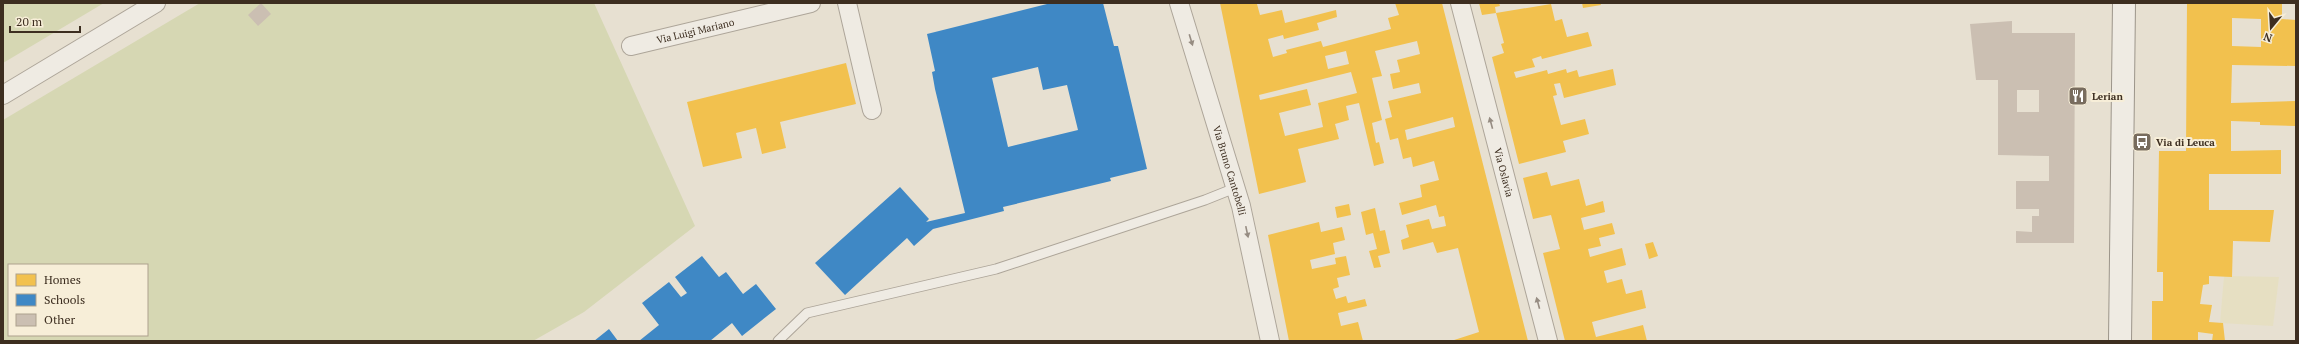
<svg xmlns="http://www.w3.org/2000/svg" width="2299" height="344" viewBox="0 0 2299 344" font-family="'PT Serif',serif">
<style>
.farmland{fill:#e6dfc2}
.green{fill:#d6d7b3;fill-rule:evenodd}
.homes{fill:#f2c14e;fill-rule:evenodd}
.schools{fill:#3f88c5;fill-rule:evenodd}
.building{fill:#cbbfb2;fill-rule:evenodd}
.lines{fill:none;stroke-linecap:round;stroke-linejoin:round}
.service-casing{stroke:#ada599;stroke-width:11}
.minor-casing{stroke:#ada599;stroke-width:20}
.secondary-casing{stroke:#9c958a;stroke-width:24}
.service{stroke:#efebe3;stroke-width:9}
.minor{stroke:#efebe3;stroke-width:18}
.secondary{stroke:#efebe3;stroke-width:22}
.oneway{fill:#968c82}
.labels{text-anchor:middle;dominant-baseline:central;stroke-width:4;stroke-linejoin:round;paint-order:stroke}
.street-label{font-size:10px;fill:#3d2e20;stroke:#f7eed8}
.poi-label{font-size:10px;font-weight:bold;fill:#3d2e20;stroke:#f7eed8;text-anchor:start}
</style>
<rect width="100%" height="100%" fill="#e7e0d1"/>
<!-- farmland -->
<path class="farmland" d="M2224 276 2279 277 2273 326 2220 323Z"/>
<!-- green -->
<path class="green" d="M3 3H104L3 63Z
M200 3H594L695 226 584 312 533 341H3V120ZM9 265H147V335H9Z"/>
<!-- homes -->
<path class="homes" d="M1220 3H1261L1257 4 1260 15 1282 10 1285 23 1336 10 1337 17 1317 23 1319 30 1284 39 1283 35 1268 39 1273 57 1287 53 1286 50 1321 41 1323 47 1391 29 1388 18 1399 15 1395 3H1442L1528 341H1451L1479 332 1458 248 1437 253 1433 242 1403 250 1401 240 1409 237 1406 225 1429 219 1432 229 1446 226 1444 216 1439 217 1436 205 1402 215 1399 203 1422 197 1420 185 1439 180 1434 161 1413 167 1411 157 1403 159 1398 138 1390 140 1385 119 1392 117 1388 101 1421 93 1419 83 1393 89 1390 74 1400 72 1397 60 1420 54 1417 41 1375 51 1382 76 1372 78 1382 120 1372 123 1376 143 1379 142 1384 163 1374 166 1359 103 1346 106 1349 120 1335 124 1339 139 1298 149 1306 182 1259 194ZM1346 51 1349 64 1328 69 1325 56ZM1351 72 1357 93 1318 103 1323 127 1285 136 1279 113 1311 105 1307 89 1260 100 1259 95ZM1453 117 1455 127 1407 140 1405 130Z
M1479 3H1499L1500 6 1495 7 1496 13 1482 15Z
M1582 3H1600L1601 5 1583 8Z
M2187 3H2282V19L2296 20V66L2232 65 2231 103 2296 101V126L2260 125V122L2231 121V151L2281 150V174H2209V210H2274L2270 242 2233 241 2232 277 2209 276V284L2203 285 2200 304 2212 305 2209 322 2223 323 2225 341H2212L2213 334 2198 332V341H2152V301H2163V272H2157L2159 151H2186ZM2232 18 2261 19V47L2232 46Z
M1551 4 1555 21 1562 19 1567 37 1588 32 1592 46 1542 59 1541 56 1532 59 1535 67 1514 72 1516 78 1547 70 1548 74 1566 69 1567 73 1577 70 1579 77 1613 69 1616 85 1564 98 1560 83 1554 84 1557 95 1553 96 1561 125 1585 119 1589 134 1563 141 1566 152 1519 164 1492 57 1504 53 1501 44 1504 43 1496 13Z
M846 63 856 104 780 122 786 148 762 154 756 128 736 133 742 158 703 167 687 102Z
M1547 172 1551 186 1579 179 1586 206 1603 201 1605 212 1581 218 1584 230 1612 223 1615 234 1599 238 1601 246 1588 249 1590 257 1622 248 1626 265 1604 271 1607 283 1622 279 1626 294 1642 290 1646 308 1592 322 1596 337 1643 325 1647 341H1565L1543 253 1560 249 1551 215 1533 219 1523 178Z
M1349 204 1351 215 1337 218 1335 207Z
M1375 208 1380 231 1385 230 1390 253 1378 256 1381 267 1374 268 1369 251 1377 249 1373 233 1366 235 1361 212Z
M1319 222 1321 232 1342 227 1345 240 1333 243 1335 254 1310 260 1312 269 1336 264 1335 258 1346 256 1350 275 1337 278 1339 287 1333 289 1336 299 1346 296 1348 303 1365 299 1367 306 1338 313 1341 326 1358 322 1363 341H1289L1268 235Z
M1653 242 1658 256 1649 259 1645 244Z"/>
<!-- schools -->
<path class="schools" d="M1051 3H1103L1114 46H1118L1147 169 1110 178 1111 181 1003 207 1004 211 933 229 914 246 907 238 845 295 815 263 900 187 929 219 926 222 965 213 935 89 932 72 935 71 927 34ZM1038 67 1043 90 1067 85 1078 130 1008 147 992 78Z
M702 256 719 277 726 272 743 294 756 284 776 309 742 336 732 323 710 341H639L659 325 642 303 669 282 681 297 687 293 675 277Z
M609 329 618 341H594Z"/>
<!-- building -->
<path class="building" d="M261 3 271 14 258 26 248 15Z
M2012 21V33H2075L2074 243H2016V231L2032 232V216H2039V209H2016V181H2049V156L1998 155V80H1976L1970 24ZM2017 90H2039V112H2017Z"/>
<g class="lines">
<!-- service casing -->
<g class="service-casing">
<path id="service" d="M778 341 807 313 996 269 1205 200 1235 188"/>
</g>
<!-- minor casing -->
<g class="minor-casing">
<g id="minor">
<path d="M847 3 872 110"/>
<path id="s1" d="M1179 3 1241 206 1270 341"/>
<path id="s2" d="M1460 3 1548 341"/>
<path id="s3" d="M631 46 811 3"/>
<path d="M3 95 156 3"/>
</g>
</g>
<!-- secondary casing -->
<g class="secondary-casing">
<path id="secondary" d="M2120 341 2124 3"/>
</g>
<!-- service -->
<use href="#service" class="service"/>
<!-- minor -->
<use href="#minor" class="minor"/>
<!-- secondary -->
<use href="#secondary" class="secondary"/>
</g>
<!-- one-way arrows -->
<defs><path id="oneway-solid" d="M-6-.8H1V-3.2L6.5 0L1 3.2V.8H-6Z"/></defs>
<g class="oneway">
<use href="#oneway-solid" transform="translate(1191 40) rotate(73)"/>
<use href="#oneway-solid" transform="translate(1491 123) rotate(-105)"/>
<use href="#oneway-solid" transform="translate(1247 232) rotate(78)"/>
<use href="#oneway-solid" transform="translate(1538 303) rotate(-105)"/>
</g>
<!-- icons -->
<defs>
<g id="restaurant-square" transform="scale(1)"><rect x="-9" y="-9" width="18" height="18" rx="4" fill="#786c5e" stroke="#f7eed8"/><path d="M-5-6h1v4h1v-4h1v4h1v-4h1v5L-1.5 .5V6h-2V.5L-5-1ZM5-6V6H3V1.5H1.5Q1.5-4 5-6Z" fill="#fff"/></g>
<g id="bus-square" transform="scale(1)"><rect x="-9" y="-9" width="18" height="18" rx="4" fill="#786c5e" stroke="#f7eed8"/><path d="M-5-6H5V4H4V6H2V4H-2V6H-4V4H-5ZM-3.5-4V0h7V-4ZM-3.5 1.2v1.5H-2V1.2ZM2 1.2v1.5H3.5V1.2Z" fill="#fff"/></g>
</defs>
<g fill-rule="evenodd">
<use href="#restaurant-square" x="2078" y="96"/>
<use href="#bus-square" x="2142" y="142"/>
</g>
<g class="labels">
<!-- street labels -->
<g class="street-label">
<text stroke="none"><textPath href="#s3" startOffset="66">Via Luigi Mariano</textPath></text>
<text stroke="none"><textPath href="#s1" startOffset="175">Via Bruno Cantobelli</textPath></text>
<text stroke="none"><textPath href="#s2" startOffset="175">Via Oslavia</textPath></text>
</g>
<!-- poi labels -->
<g class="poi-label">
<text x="2092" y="96">Lerian</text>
<text x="2156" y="142">Via di Leuca</text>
</g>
</g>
<!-- border -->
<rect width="2299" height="344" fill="none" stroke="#3d2e20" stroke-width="8"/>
<!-- legend -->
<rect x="8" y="264" width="140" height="72" fill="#f7eed8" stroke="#ada18e"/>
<rect x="16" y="274" width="20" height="12" fill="#f2c14e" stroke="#ada18e"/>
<text x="44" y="284" font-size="12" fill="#3d2e20">Homes</text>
<rect x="16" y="294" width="20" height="12" fill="#3f88c5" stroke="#ada18e"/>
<text x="44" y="304" font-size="12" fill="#3d2e20">Schools</text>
<rect x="16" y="314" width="20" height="12" fill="#cbbfb2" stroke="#ada18e"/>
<text x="44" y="324" font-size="12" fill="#3d2e20">Other</text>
<!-- north arrow -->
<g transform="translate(2271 28) rotate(198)" stroke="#f7eed8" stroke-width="3" paint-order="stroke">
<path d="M0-3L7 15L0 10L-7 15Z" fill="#3d2e20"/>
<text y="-6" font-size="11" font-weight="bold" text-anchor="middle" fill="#3d2e20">N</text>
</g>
<!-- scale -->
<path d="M10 26v6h70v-6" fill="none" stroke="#3d2e20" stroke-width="2"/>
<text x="16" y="26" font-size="12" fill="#3d2e20" stroke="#f7eed8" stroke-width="3" paint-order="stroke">20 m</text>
</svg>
